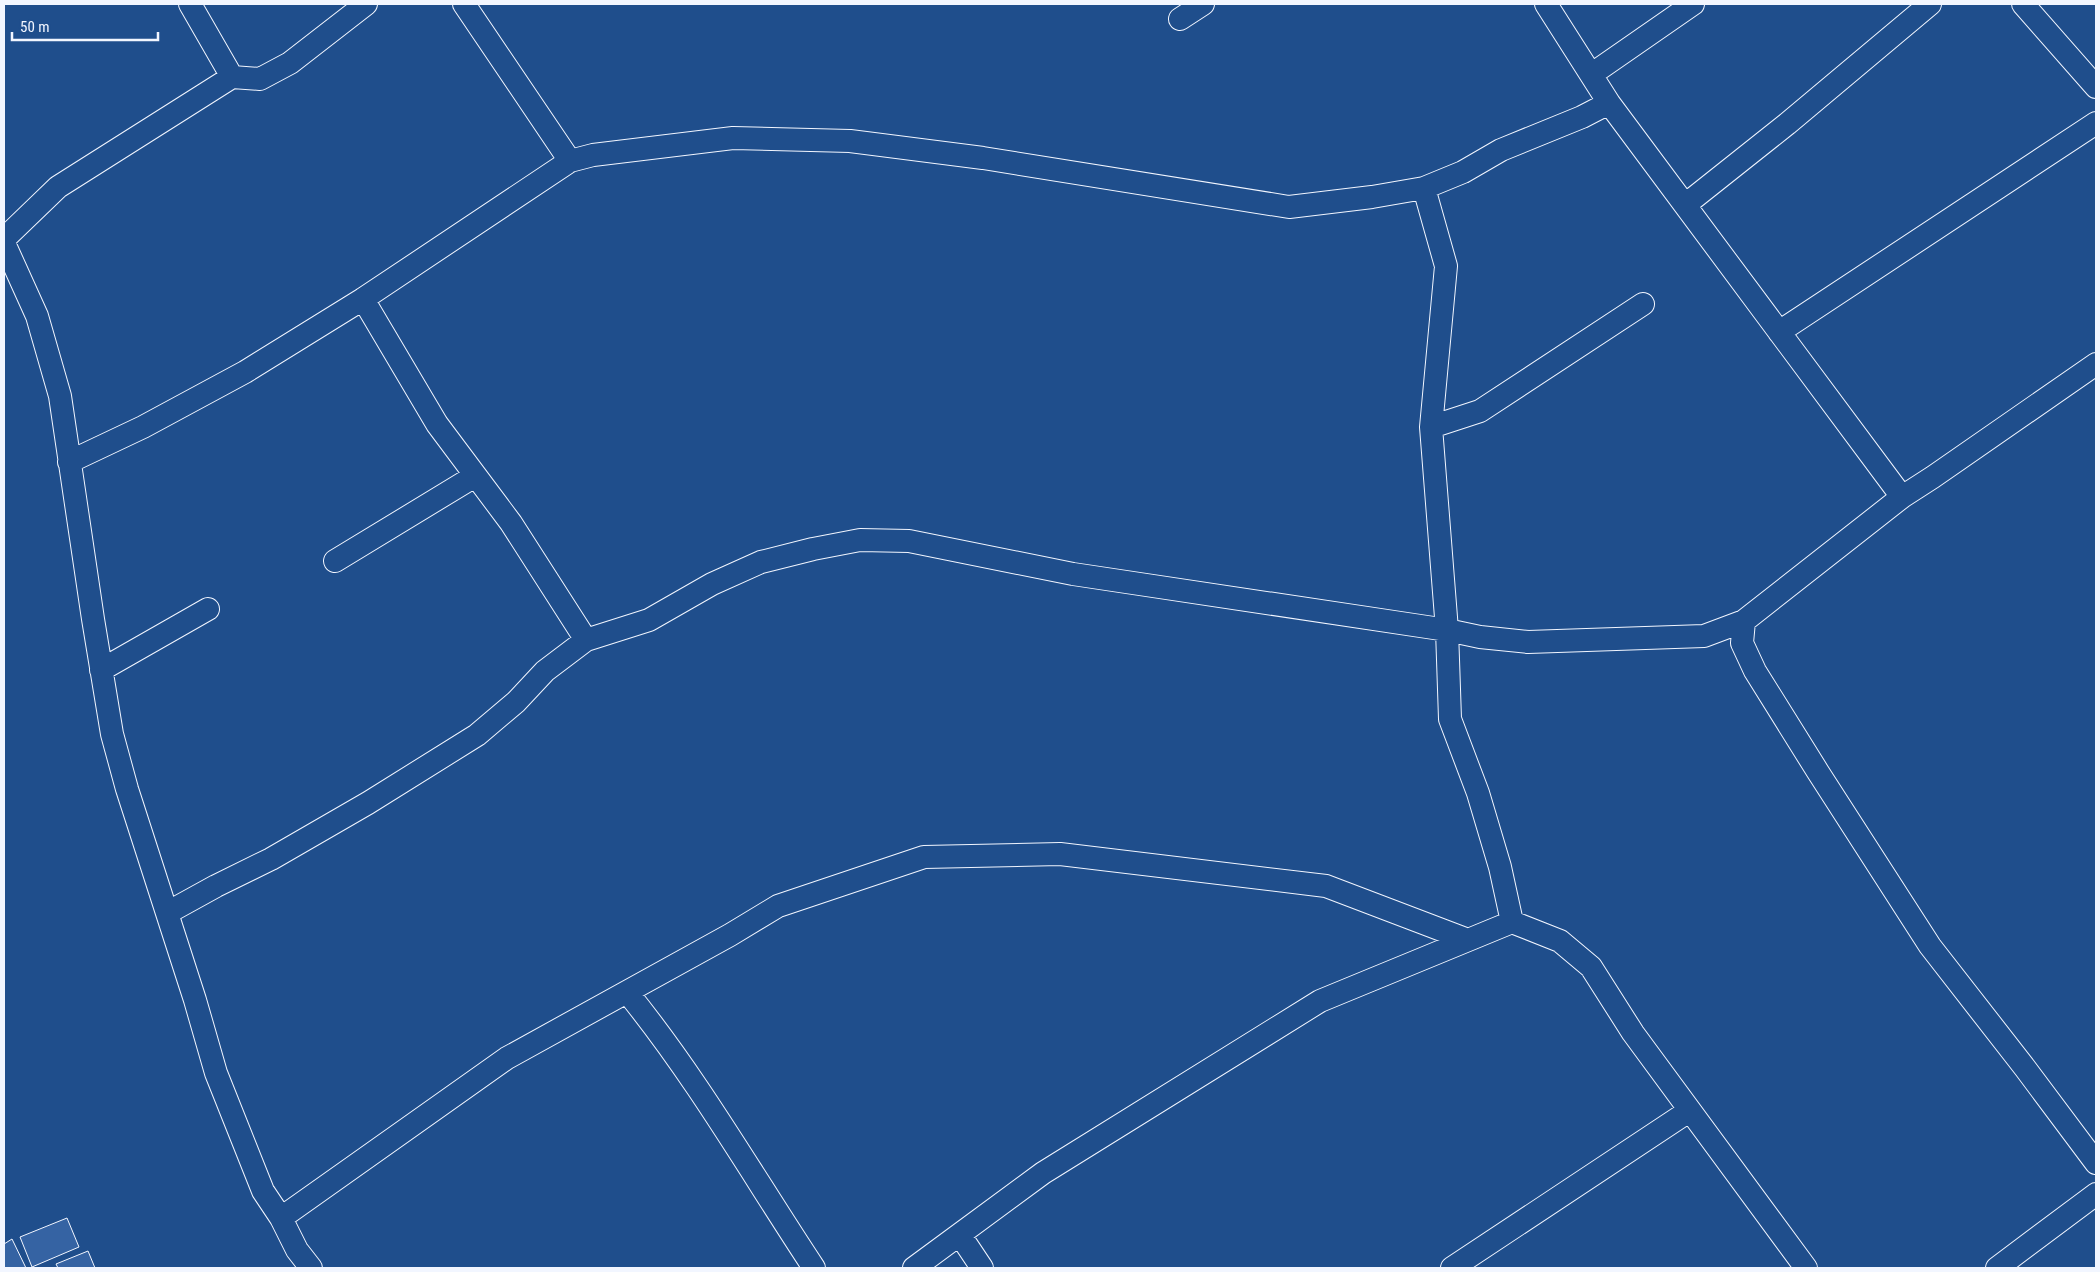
<svg xmlns="http://www.w3.org/2000/svg" width="2100" height="1272" viewBox="0 0 2100 1272" font-family="'Roboto Condensed',sans-serif">
<style>
.building{fill:#3563a3;stroke:#f2f6ff}
.lines{fill:none;stroke-linecap:round;stroke-linejoin:round}
.minor-casing{stroke:#f2f6ff;stroke-width:24}
.minor{stroke:#1f4e8c;stroke-width:22}
</style>
<rect width="100%" height="100%" fill="#1f4e8c"/>
<!-- building -->
<path class="building" d="M67 1218 79 1247 32 1267 20 1237Z
M12 1239 26 1268H4V1244Z
M88 1251 95 1268H58L56 1264Z"/>
<g class="lines">
<!-- minor casing -->
<g class="minor-casing">
<path id="minor" d="M190 4 232 77
M464 4 570 161 593 155 733 138 850 141 983 158 1289 207 1372 197 1424 188 1463 172 1501 150 1582 117 1609 103 1902 497 1933 477 2096 364
M1546 4 1609 103
M2023 4 2096 87
M1180 19 1203 4
M1592 74 1693 4
M1685 205 1787 124 1930 4
M4 239 58 187 232 77 260 79 290 63 366 4
M4 243 37 316 60 396 93 619 112 734 127 789 195 1000 216 1073 263 1191 281 1218 297 1250 311 1268
M363 299 437 424 511 523 586 640
M1779 332 2096 123
M1431 427 1480 411 1643 304
M69 462 143 427 245 372 363 299 570 161
M1902 497 1744 621 1742 643 1755 671 1818 772 1930 946 2025 1068 2096 1163
M335 561 475 476
M101 670 208 609
M167 913 216 886 271 859 368 803 477 735 516 702 545 671 586 640 649 620 712 584 761 562 813 549 860 540 909 541 1073 574 1447 630 1431 427 1446 266 1424 188
M1512 922 1500 867 1478 793 1450 719 1447 630 1480 637 1528 642 1704 636 1744 621
M627 992C697 1078 753 1176 814 1268
M281 1218 507 1058 730 935 778 906 924 857 1060 854 1326 886 1468 940
M960 1235 982 1268
M914 1268 1043 1173 1320 1001 1512 922 1560 941 1591 967 1633 1033 1806 1268
M1452 1268 1689 1111
M1997 1268 2096 1194"/>
</g>
<!-- minor -->
<use href="#minor" class="minor"/>
</g>
<!-- border -->
<rect width="2100" height="1272" fill="none" stroke="#f2f6ff" stroke-width="10"/>
<!-- scale -->
<path d="M12 32v8h146v-8" fill="none" stroke="#f2f6ff" stroke-width="2.5"/>
<text x="20" y="32" font-size="15" fill="#f2f6ff" stroke="#1f4e8c" stroke-width="4" paint-order="stroke">50 m</text>
</svg>
